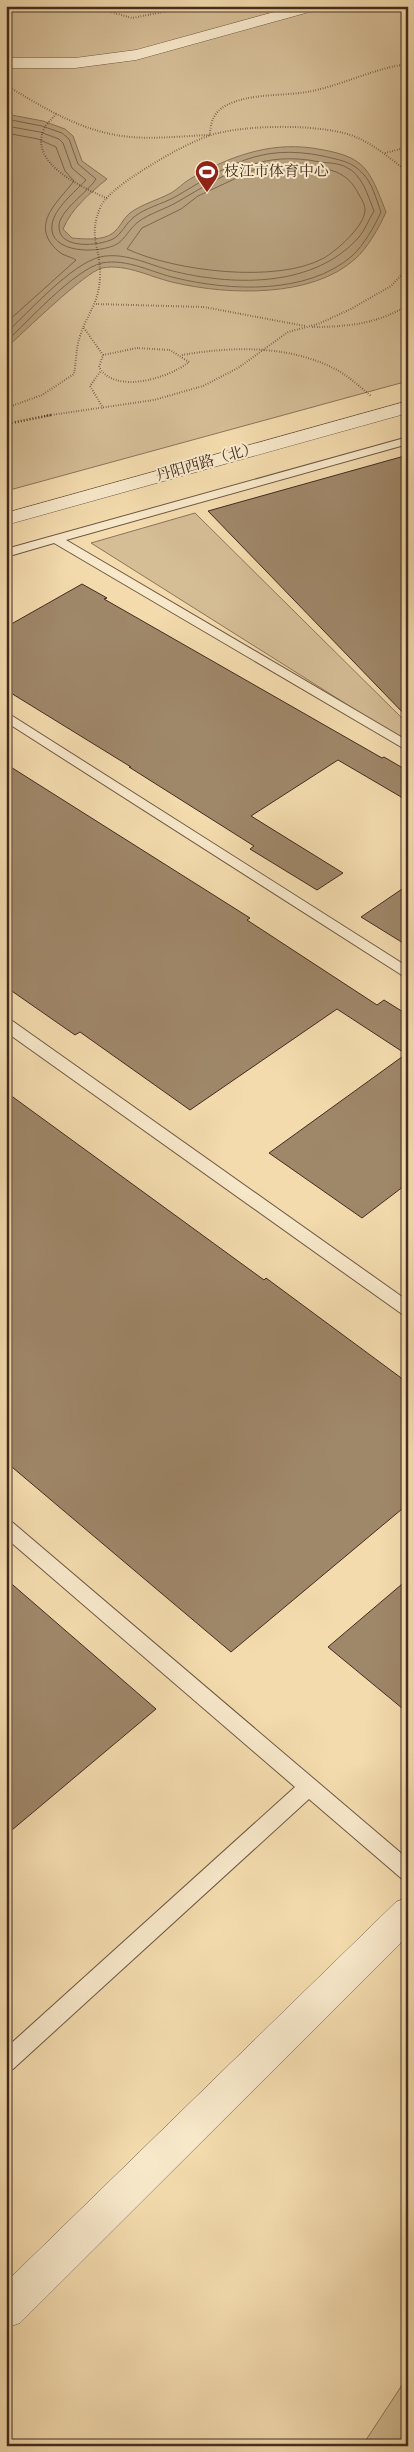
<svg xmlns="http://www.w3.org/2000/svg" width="414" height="2452" viewBox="0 0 414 2452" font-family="'Sorts Mill Goudy','Noto Serif SC',serif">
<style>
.green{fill:#d5bd96;stroke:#8c745a}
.water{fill:#b7a07d;stroke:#897257}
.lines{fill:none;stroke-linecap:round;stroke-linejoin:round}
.shore{stroke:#7d664e;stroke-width:1}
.building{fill:#9f8769;stroke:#432c1f}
.service-casing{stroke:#6f5843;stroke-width:2}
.minor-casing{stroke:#6f5843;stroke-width:1}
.tertiary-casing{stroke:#6f5843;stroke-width:1}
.path-far1{stroke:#432c1f;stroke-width:2;stroke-dasharray:0.5 2;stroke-linecap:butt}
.path{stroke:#432c1f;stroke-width:2.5;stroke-dasharray:1 2;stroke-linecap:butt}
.service{fill:#f7e8ca;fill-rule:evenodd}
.minor{fill:#f7e8ca;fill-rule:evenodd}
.tertiary{fill:#f7e8ca;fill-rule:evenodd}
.labels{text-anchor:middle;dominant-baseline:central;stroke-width:4;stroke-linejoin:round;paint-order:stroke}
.far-poi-label{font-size:15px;fill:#432c1f;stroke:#f7e8ca;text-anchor:start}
.far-street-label{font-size:15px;fill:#432c1f;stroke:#f7e8ca}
</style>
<rect width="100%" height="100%" fill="#f3dbae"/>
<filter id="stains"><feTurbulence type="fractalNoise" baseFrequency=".004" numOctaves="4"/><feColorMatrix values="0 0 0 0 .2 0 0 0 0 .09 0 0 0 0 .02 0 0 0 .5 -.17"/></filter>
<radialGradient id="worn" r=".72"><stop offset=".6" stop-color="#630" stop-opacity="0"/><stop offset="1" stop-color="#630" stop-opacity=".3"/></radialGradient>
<!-- green -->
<path class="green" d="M6 6H408V381L6 491Z
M195 513 408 724V743L91 543Z
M408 2376V2446H362Z"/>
<!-- water -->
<path class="water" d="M6 114 43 121 65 129 73 136 82 161 107 179C89 194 72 208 63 229L72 238C83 239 103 241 113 233 120 228 123 218 130 213 142 204 158 200 171 193 178 189 183 183 190 179 228 157 268 142 312 148 364 156 368 165 386 212 380 226 367 249 355 259 312 298 229 295 176 283 152 278 126 263 102 268 85 272 23 333 6 348Z"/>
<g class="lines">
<!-- shore -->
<path class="shore" d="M6 119 42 126 62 133 69 139 78 164 96 179C88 192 59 211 59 226 58 250 99 246 113 239 121 235 126 223 134 217 145 208 162 204 175 197 228 166 259 143 323 156 344 161 355 162 368 180 374 189 377 202 381 212 374 227 364 245 352 256 307 295 230 291 176 278 153 273 127 258 102 263 75 269 27 322 6 342
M6 126 40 132 59 139 63 143 72 168 86 180C75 192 54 208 52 225 48 254 100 254 117 244 125 239 130 228 138 222 150 213 166 209 179 201 227 173 262 150 320 162 328 163 339 163 346 167 362 174 368 196 374 211 369 219 365 230 359 237 315 287 237 286 177 272 153 267 126 251 100 257 71 264 29 312 6 333
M6 133 38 139 56 147 65 171 74 181C57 203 29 225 58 251 63 256 70 256 76 260L6 323
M280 166C299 166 319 165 336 172 346 176 353 183 358 193 361 198 365 204 365 210 365 226 336 251 324 258 277 284 174 271 127 249L142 228 181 209 198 196 258 168Z"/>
</g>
<!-- building -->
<path class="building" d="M408 455V718L208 511Z
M82 584 107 598 104 599 382 758 384 757 408 771V801L338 760 251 816 343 873 317 890 250 849 254 846 129 767H131L6 690V627Z
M6 764 250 918 247 920 377 1005 384 1000 408 1015V1183L362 1218 269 1153 406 1054 337 1009 190 1110 80 1032 75 1035 6 987Z
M408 885V946L361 917Z
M6 1092 264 1280 266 1278 408 1383V1504L231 1652 6 1462Z
M6 1579 156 1709 6 1835Z
M408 1579V1713L328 1647Z"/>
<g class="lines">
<!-- service casing -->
<g class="service-casing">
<path id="service" d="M408 437V444L66 540 408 741V751L54 543 6 557V549Z
M6 712 408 967V979L6 722Z
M6 1019 11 1020 408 1301V1316L402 1314 6 1032Z
M6 1520 12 1522 408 1859V1881L401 1878 309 1799 13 2069 6 2072V2048L295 1787 6 1538Z"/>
</g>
<!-- minor casing -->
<g class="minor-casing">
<path id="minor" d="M296 6H323L320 9 136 60 75 68H6V58H75L136 50Z
M408 1897V1936L20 2323 6 2328V2282L396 1902Z"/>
</g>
<!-- tertiary casing -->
<g class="tertiary-casing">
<path id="tertiary" d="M408 401V413L6 525V513Z"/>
</g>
<!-- path-far1 -->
<path class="path-far1" d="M90 6 132 18 194 6
M136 6 147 9 158 6
M6 85C42 107 79 130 122 136 151 140 181 136 210 135 210 123 214 112 225 106 251 92 284 97 312 91 345 84 375 68 408 64
M56 114C52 119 46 124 44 129 28 164 84 188 108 199
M385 153 408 147
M96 304 204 307 305 326
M312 327C346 327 378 324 408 305
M84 328 103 355
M137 348 170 350 189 362C169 378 115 395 99 367L103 355Z
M182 355C234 346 290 345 337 370 350 377 360 387 371 396
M100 372 90 386 103 408
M6 408 42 395 74 374C76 362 76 348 80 336 87 313 99 305 100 276 101 247 87 237 101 206 107 193 136 174 148 167 167 155 187 144 208 136 241 124 327 123 358 138 376 146 392 160 408 172
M44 416 154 400 203 386 238 368 288 332 318 324 351 309 391 286 408 268"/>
<!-- path -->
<path class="path" d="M6 424 51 415"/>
<!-- service -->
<use href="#service" class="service"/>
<!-- minor -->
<use href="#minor" class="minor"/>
<!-- tertiary -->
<use href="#tertiary" class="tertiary"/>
</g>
<!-- icons -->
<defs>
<g id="stadium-pin" transform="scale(1.25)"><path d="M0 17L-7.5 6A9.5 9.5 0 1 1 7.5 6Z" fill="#8f2418" stroke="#f7e8ca"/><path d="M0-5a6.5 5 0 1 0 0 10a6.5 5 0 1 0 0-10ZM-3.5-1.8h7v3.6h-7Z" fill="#fff"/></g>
</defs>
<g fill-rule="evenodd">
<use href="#stadium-pin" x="207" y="172"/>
</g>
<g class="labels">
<!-- far-poi labels -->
<g class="far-poi-label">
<text x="224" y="172">枝江市体育中心</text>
</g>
<!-- far-street labels -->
<g class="far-street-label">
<text transform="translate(207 463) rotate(-16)">丹阳西路（北）</text>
</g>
</g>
<!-- margin -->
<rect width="414" height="2452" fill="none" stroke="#f3dbae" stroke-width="25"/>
<rect x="8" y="8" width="399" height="2437" fill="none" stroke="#432c1f" stroke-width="2.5"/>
<rect x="12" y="12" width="389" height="2427" fill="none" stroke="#432c1f"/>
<rect width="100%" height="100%" filter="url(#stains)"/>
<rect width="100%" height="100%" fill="url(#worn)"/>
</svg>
